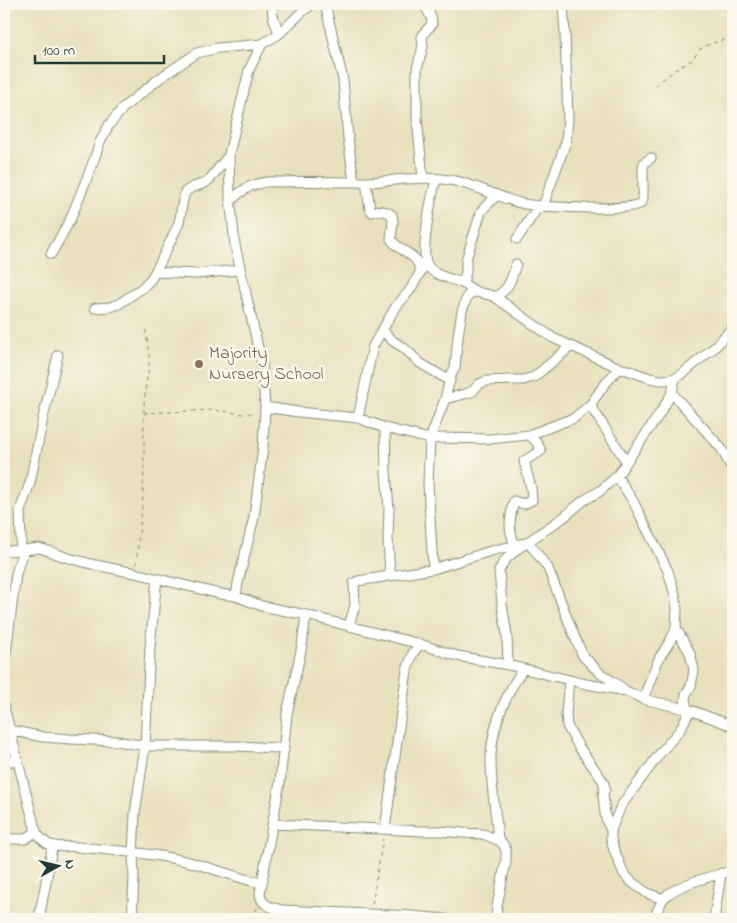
<svg xmlns="http://www.w3.org/2000/svg" width="737" height="923" viewBox="0 0 737 923" font-family="'Indie Flower',sans-serif">
<style>
.lines{fill:none;stroke-linecap:round;stroke-linejoin:round}
.minor-casing{stroke:#848f78;stroke-width:11}
.path{stroke:#848f78;stroke-width:1;stroke-dasharray:4 4;stroke-linecap:butt}
.minor{stroke:#fff;stroke-width:9}
.education-dot{fill:#8d6e63;stroke:#fbf7ec;stroke-width:2}
.labels{text-anchor:middle;dominant-baseline:central;stroke-width:5;stroke-linejoin:round;paint-order:stroke}
.education-label{font-size:18px;fill:#785e54;stroke:#fbf7ec;text-anchor:start}
</style>
<rect width="100%" height="100%" fill="#fbf7ec"/>
<filter id="ink" filterUnits="userSpaceOnUse"><feTurbulence type="fractalNoise" baseFrequency=".02" numOctaves="2"/><feDisplacementMap in="SourceGraphic" scale="10" xChannelSelector="R" yChannelSelector="G"/><feConvolveMatrix kernelMatrix="1 2 1 2 8 2 1 2 1" color-interpolation-filters="sRGB"/></filter>
<filter id="wash" filterUnits="userSpaceOnUse"><feTurbulence type="fractalNoise" baseFrequency=".0096" numOctaves="4" result="noise"/><feDisplacementMap in="SourceGraphic" scale="20" xChannelSelector="R" yChannelSelector="G"/><feGaussianBlur stdDeviation="1.12" result="paint"/><feColorMatrix in="noise" values="0 0 0 0 0 0 0 0 0 0 0 0 0 0 0 0 0 1.4 0 .05"/><feComposite in="paint" operator="in"/></filter>
<g filter="url(#wash)">
<rect width="100%" height="100%" fill="#e9e1bd"/>
</g>
<g filter="url(#ink)">
<g class="lines">
<!-- minor casing -->
<g class="minor-casing">
<path id="minor" d="M272 4 273 16 279 34
M325 4 343 80 348 138 354 182
M423 178 417 119V69L423 46 422 37 424 33 432 24 431 17 424 4
M436 179C432 195 420 250 427 264 433 277 452 278 464 284 468 286 472 290 477 292 483 294 489 294 495 297L553 338 622 369
M366 182 370 209 372 212C378 209 387 211 392 215L393 221 391 239C399 253 418 252 420 271
M230 202C238 193 249 185 262 183 269 181 277 182 284 182 307 181 330 182 353 182 387 183 422 174 455 181 478 186 498 197 520 203 536 207 630 212 641 203 643 201 643 198 643 196V168L644 163 651 158
M517 239 536 210 543 206 566 142 568 119 565 34 563 4
M51 254 70 220 91 168 100 142 109 125 124 107 160 78 197 53 218 48 262 44
M155 272 196 274 239 270
M461 283 464 279 466 272V260L481 212 484 208 497 195
M495 297C510 289 511 279 516 264
M95 308 110 307 119 304 142 288 151 279 160 263 179 223 183 200 185 192 191 188 205 183 210 179 229 155
M382 330 393 341 404 348 420 363 450 381
M672 393 721 448 733 470
M445 399 468 393 473 391 479 384 487 381 510 380H523L534 377 570 347
M590 405 626 461
M265 407 298 412 358 418 385 428 430 439 442 438 490 439 529 435 574 418 590 405 602 388 616 371 622 369 627 370C646 376 661 386 681 375L715 347 733 327
M358 418 373 346 395 308 410 290 426 263
M385 428 386 472 389 509 388 539 390 576
M617 476 633 501 668 571 675 595 677 608 676 628 690 653 694 670 691 686 686 694 685 699 687 709
M515 546C513 541 510 530 510 526 510 520 512 506 514 501L524 504 532 500 531 488 524 461 541 451 536 441 529 435
M20 550 21 541 20 511 30 483 43 418 58 355
M4 551 25 550
M433 569 428 483 430 439 445 399 451 375 455 368 458 336 462 311 467 297 470 293 476 292
M236 596 238 583 254 517 263 447 265 407 262 365 235 245 230 197 229 154 249 70 262 44 279 34 304 10 313 4
M306 615 302 646 287 714 280 782 260 893C261 906 271 907 282 910L412 916 445 919
M349 626 355 605 354 583 358 581 433 569 491 551 528 542 548 568 573 633 583 656 600 673 624 689
M508 665 507 635 502 604 499 571 504 561 516 550 564 517 583 501 600 491 617 476 658 416 672 393 675 378
M4 668 16 574 21 557 25 550 39 548 49 551 65 557 95 565 135 573 220 594 236 596 262 606 306 615 349 626 420 644 457 656 508 665 586 684 626 691 643 699 690 710 733 726
M569 680 566 714 567 726 579 747 603 781 605 788 603 794 605 814 607 822 611 830
M643 699C649 685 653 671 660 657 666 647 672 640 676 628
M4 707 36 832C50 852 58 845 79 847 117 851 156 853 193 863 214 869 234 876 255 882L263 880
M9 730 43 737 71 739 117 741 145 746H238L277 748 284 750
M4 762 17 760
M273 824 422 831H439L463 833 483 834 498 840
M385 829 407 670 413 653 420 644
M4 839H25L36 832
M663 899 647 893 633 883 624 874 614 850 611 839V830L621 806 661 752 680 730 690 710
M39 919C43 895 49 871 52 846
M132 919 134 878 133 853 135 814 145 746 150 647 157 578
M496 919 497 906 506 861V850L503 844 498 840C496 811 490 783 491 755 493 724 506 694 523 669
M654 919C657 912 660 903 664 898 676 884 715 875 733 871
M714 919 721 873"/>
</g>
<!-- path -->
<path class="path" d="M656 85 676 69 692 60 700 49 707 45 733 37
M144 413 214 410 243 414 255 413
M136 565 143 496 144 460V406L146 384 149 367V352L145 326
M372 904 383 839
M253 919 257 908"/>
<!-- minor -->
<use href="#minor" class="minor"/>
</g>
</g>
<!-- markers -->
<circle class="education-dot" cx="199" cy="364" r="5"/>
<g class="labels">
<!-- education labels -->
<g class="education-label">
<text x="209" y="354">Majority<tspan x="209" dy="21">Nursery School</tspan></text>
</g>
</g>
<!-- margin -->
<rect width="737" height="923" fill="none" stroke="#fbf7ec" stroke-width="20"/>
<!-- north arrow -->
<g transform="translate(58 866) rotate(82)" stroke="#fbf7ec" stroke-width="4" paint-order="stroke">
<path d="M0-4L9 19L0 12L-9 19Z" fill="#1f3d34"/>
<text y="-8" font-size="14" font-weight="bold" text-anchor="middle" fill="#1f3d34">N</text>
</g>
<!-- scale -->
<path d="M35 55v8h129v-8" fill="none" stroke="#1f3d34" stroke-width="2.5"/>
<text x="42" y="55" font-size="15" fill="#1f3d34" stroke="#fbf7ec" stroke-width="4" paint-order="stroke">100 m</text>
</svg>
